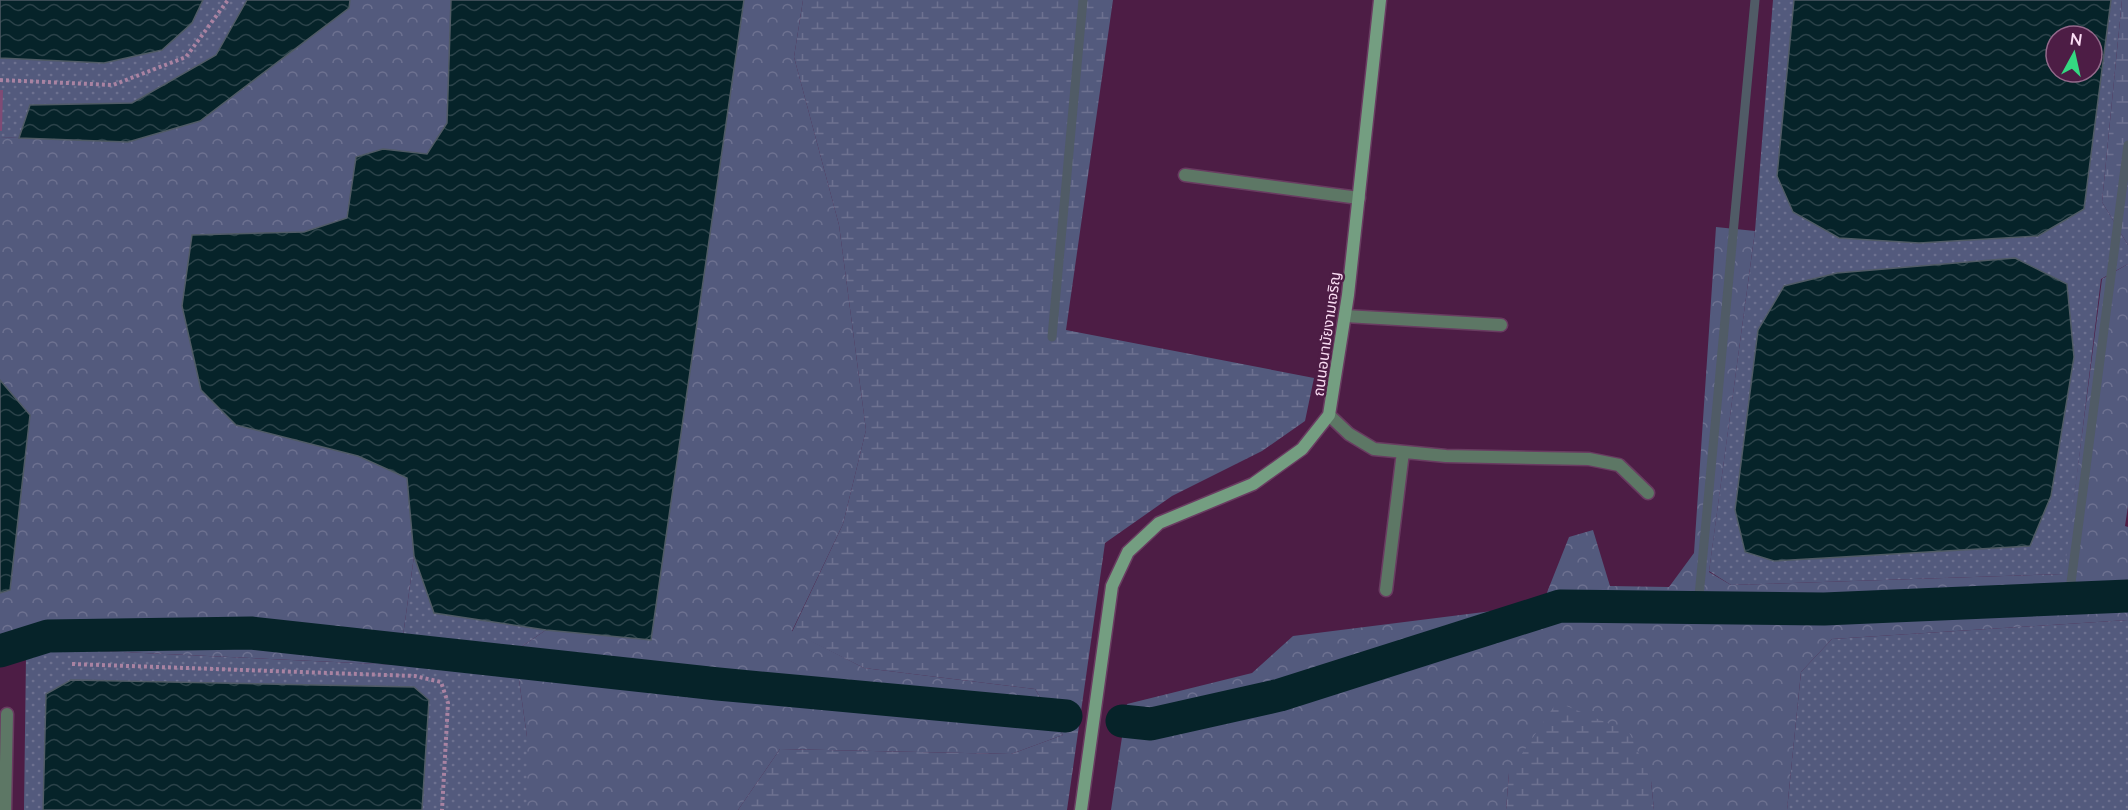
<svg xmlns="http://www.w3.org/2000/svg" width="2128" height="810" viewBox="0 0 2128 810" font-family="Lato,'Noto Sans Thai',sans-serif">
<style>
.grass{fill:url(#grass-dots);fill-rule:evenodd}
.forest{fill:url(#forest-crowns)}
.wetland{fill:url(#wetland-marsh)}
.water{fill:url(#water-waves);stroke:#505b66;stroke-width:1.5;fill-rule:evenodd}
.lines{fill:none;stroke-linecap:round;stroke-linejoin:round}
.stream{stroke:#505b66;stroke-width:9}
.canal{stroke:#062329;stroke-width:33}
.building{fill:#7f4b75}
.lane-casing{stroke:#693c61;stroke-width:15}
.street-casing{stroke:#693c61;stroke-width:15}
.secondary-casing{stroke:#693c61;stroke-width:15}
.path{stroke:#a983a2;stroke-width:4;stroke-dasharray:3 3;stroke-linecap:butt}
.lane{stroke:#5d7765;stroke-width:12}
.street{stroke:#5d7765;stroke-width:12}
.secondary{stroke:#749e81;stroke-width:12}
.labels{text-anchor:middle;dominant-baseline:central;stroke-width:5;stroke-linejoin:round;paint-order:stroke}
.street-label{font-size:15px;fill:#fbddf4;stroke:#4d1d45}
</style>
<defs>
<pattern id="grass-dots" width="8" height="8" patternUnits="userSpaceOnUse" patternTransform="scale(1.5)"><rect width="8" height="8" fill="#535a7d"/><path d="M2 2h.1M6 6h.1" fill="none" stroke="#6d7190" stroke-width="1.8" stroke-linecap="round"/></pattern>
<pattern id="forest-crowns" width="20" height="18" patternUnits="userSpaceOnUse" patternTransform="scale(1.5)"><rect width="20" height="18" fill="#535a7d"/><path d="M2 6a3 3 0 1 1 6 0M12 15a3 3 0 1 1 6 0" fill="none" stroke="#6d7190"/></pattern>
<pattern id="wetland-marsh" width="20" height="14" patternUnits="userSpaceOnUse" patternTransform="scale(1.5)"><rect width="20" height="14" fill="#535a7d"/><path d="M1 5h8M5 5V1M11 12h8M15 12V8" fill="none" stroke="#6d7190"/></pattern>
<pattern id="water-waves" width="16" height="10" patternUnits="userSpaceOnUse" patternTransform="scale(1.5)"><rect width="16" height="10" fill="#062329"/><path d="M0 5q4-4 8 0t8 0" fill="none" stroke="#2b4249"/></pattern>
</defs>
<rect width="100%" height="100%" fill="#4d1d45"/>
<!-- grass -->
<path class="grass" d="M203 0H247L216 55 132 103 31 105 19 138 0 137V58L104 63 192 23Z
M1773 0H1794L1777 176 1839 238 1919 243 2038 236 2106 42 2111 0H2122L2102 202 2128 245V264L2101 279 2065 574 1731 585 1709 571 1755 231ZM2014 258 2067 284 2074 357 2051 496 1784 286 1837 273Z
M414 556 434 613 546 630 515 651 527 737V810H24L26 654 58 649 399 665Z
M2128 620V810H1787L1801 672 1832 639Z"/>
<!-- forest -->
<path class="forest" d="M350 0H451L447 123 427 154 383 149 356 157 347 218 304 232 192 235 236 425 358 456 407 478 414 556 399 665 58 649 0 658V593L10 590 30 415 0 380V137L128 142 200 121 349 8Z
M744 0H803L794 57 839 225 866 430 843 524 792 631 864 668 1035 689 1063 735 1011 754 780 749 738 810H527V737L515 651 546 630 651 639Z
M1716 227 1755 231 1709 572 1731 585 2064 574 2102 279 2128 264V506L2125 526 2128 527V620L1832 639 1801 672 1787 810H1654L1651 781 1509 773 1506 810H1111L1127 704 1252 673 1293 636 1500 610 1546 595 1569 537 1593 530 1610 586 1669 587 1694 553Z"/>
<!-- wetland -->
<path class="wetland" d="M803 0H1113L1066 330 1314 378 1305 421 1262 451 1172 496 1105 543 1067 810H738L780 749 1011 754 1063 735 1035 689 864 668 792 632 843 524 866 430 839 225 794 57Z
M2122 0H2128V245L2102 202Z
M1557 702 1629 732 1651 781 1654 810H1506L1509 773Z"/>
<!-- water -->
<path class="water" d="M0 0H203L192 23 162 50 104 63 0 58Z
M247 0H350L349 8 200 121 128 142 19 138 30 105 132 103 216 55Z
M451 0H744L651 640 546 630 434 613 414 556 407 478 358 456 236 425 201 390 182 306 192 235 304 232 347 218 356 157 383 149 427 154 447 123Z
M1794 0H2111L2084 209 2038 236 1919 243 1839 238 1793 212 1777 176ZM2056 36H2092V72H2056Z
M2015 258 2067 284 2074 357 2051 496 2030 546 1774 561 1745 552 1735 510 1758 330 1784 286 1837 273Z
M0 380 30 415 10 590 0 593Z
M71 680 414 687 429 700 422 810H43L46 694Z"/>
<g class="lines">
<!-- stream -->
<path class="stream" d="M1052 337 1083 0
M2069 598 2128 145
M1698 607 1755 0"/>
<!-- canal -->
<path class="canal" d="M0 651 48 636 251 633 718 684 1066 716
M1122 721 1151 724 1280 695 1560 606 1824 609 2128 596"/>
</g>
<!-- building -->
<path class="building" d="M0 90H3L2 131H0Z"/>
<g class="lines">
<!-- lane casing -->
<g class="lane-casing">
<path id="lane" d="M1185 175 1359 198
M1345 316 1501 325
M1329 415 1349 434 1374 449 1446 456 1589 459 1619 465 1648 493
M1386 590 1403 452"/>
</g>
<!-- street casing -->
<g class="street-casing">
<path id="street" d="M5 810 7 714"/>
</g>
<!-- secondary casing -->
<g class="secondary-casing">
<path id="secondary" d="M1081 810 1112 586 1128 552 1159 523 1253 484 1302 449 1329 415 1348 295 1380 0"/>
</g>
<!-- path -->
<path class="path" d="M0 80 113 85 186 57 228 0
M72 664 415 676 441 682 448 703 442 810"/>
<!-- lane -->
<use href="#lane" class="lane"/>
<!-- street -->
<use href="#street" class="street"/>
<!-- secondary -->
<use href="#secondary" class="secondary"/>
</g>
<g class="labels">
<!-- street labels -->
<g class="street-label">
<text transform="translate(1326 334) rotate(-82)">ถนนอนามัยงามเจริญ</text>
</g>
</g>
<!-- north arrow -->
<g transform="translate(2074 54) rotate(8)"><circle r="28" fill="#4d1d45" stroke="#936a8b" stroke-width="1.5"/>
<path d="M0-4.5L10 22L0 15L-10 22Z" fill="#34d881"/>
<text y="-9" font-size="16" font-weight="bold" text-anchor="middle" fill="#fbddf4">N</text>
</g>
</svg>
